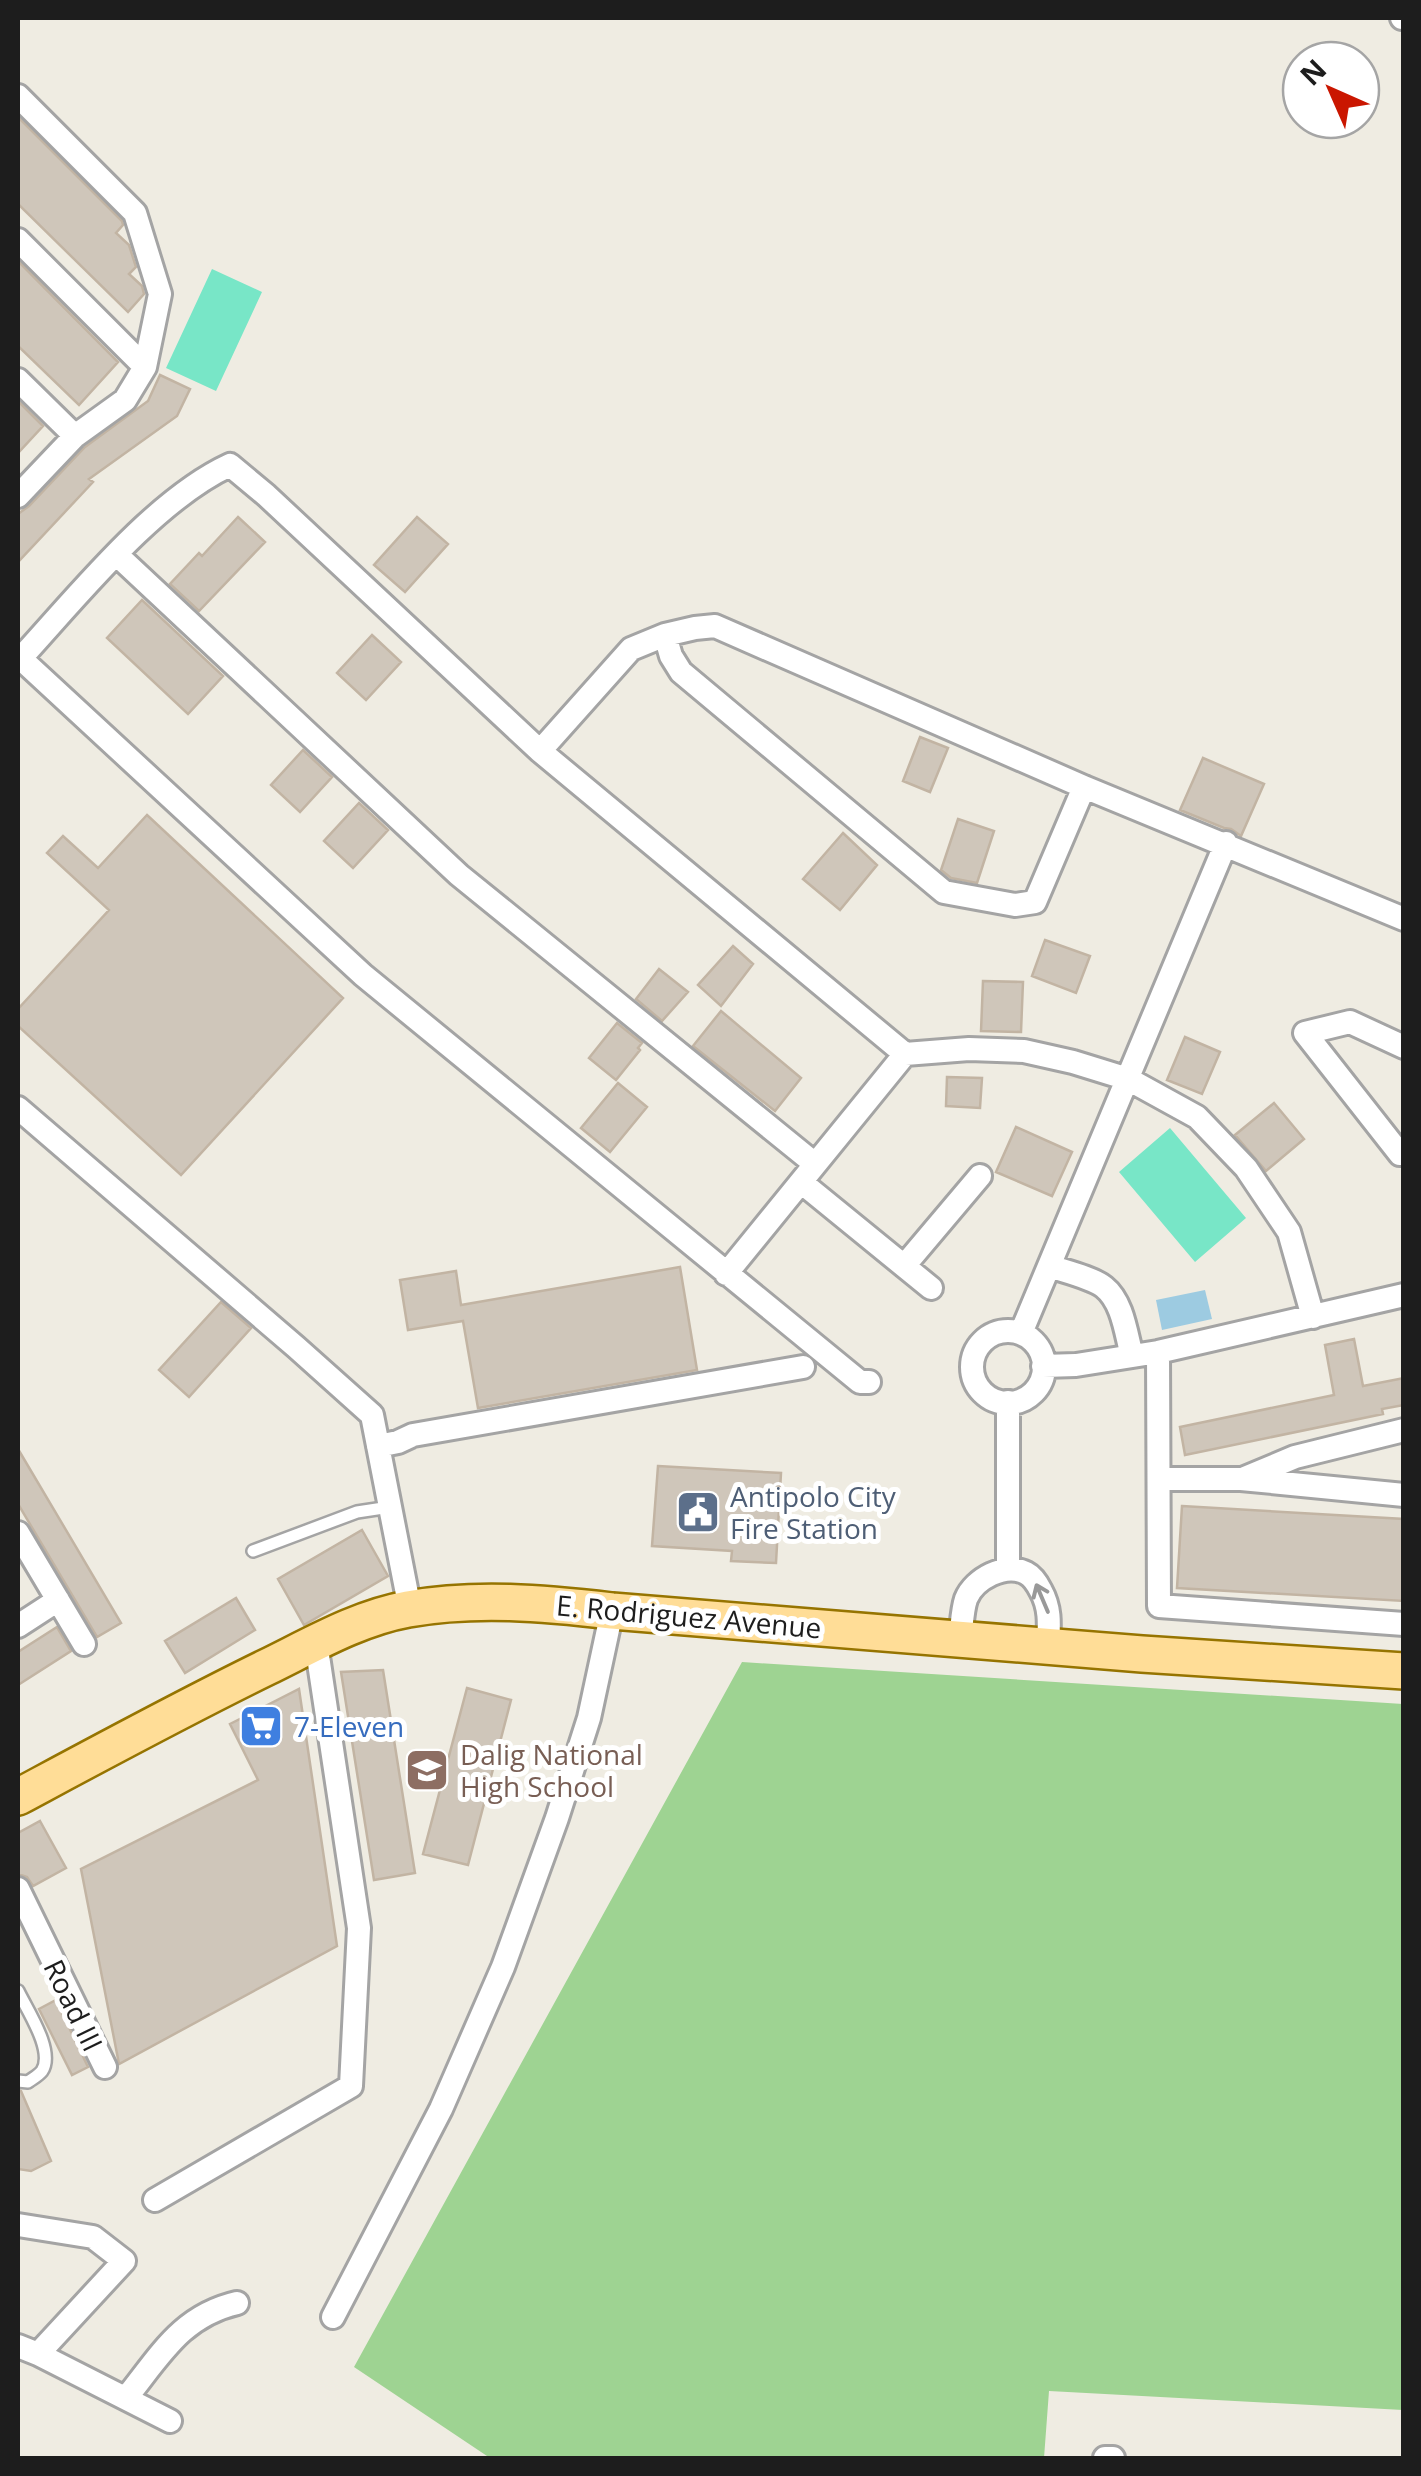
<svg xmlns="http://www.w3.org/2000/svg" width="1421" height="2476" viewBox="0 0 1421 2476" font-family="'Open Sans',sans-serif">
<style>
.forest{fill:#9ed392}
.pitch{fill:#78e6c7}
.water{fill:#9dcbe1}
.building{fill:#cfc6ba;stroke:#c2b4a3;stroke-width:2.5}
.lines{fill:none;stroke-linecap:round;stroke-linejoin:round}
.service-casing{stroke:#a4a4a4;stroke-width:16}
.minor-casing{stroke:#a4a4a4;stroke-width:28}
.primary-casing{stroke:#967400;stroke-width:40}
.service{stroke:#fff;stroke-width:11}
.minor{stroke:#fff;stroke-width:22}
.primary{stroke:#ffdd97;stroke-width:35}
.oneway{stroke:#999}
.labels{text-anchor:middle;dominant-baseline:central;stroke-width:10;stroke-linejoin:round;paint-order:stroke}
.service-label{font-size:28px;fill:#4e5e75;stroke:#fff;text-anchor:start}
.street-label{font-size:28px;fill:#1d1d1d;stroke:#fff}
.shop-label{font-size:28px;fill:#366cbe;stroke:#fff;text-anchor:start}
.education-label{font-size:28px;fill:#785e54;stroke:#fff;text-anchor:start}
</style>
<rect width="100%" height="100%" fill="#efece2"/>
<!-- forest -->
<path class="forest" d="M742 1662 1403 1704V2410L1049 2391 1044 2458H490L354 2367Z"/>
<!-- pitch -->
<path class="pitch" d="M212 269 262 292 216 391 166 368Z
M1170 1128 1246 1218 1195 1262 1119 1172Z"/>
<!-- water -->
<path class="water" d="M1205 1290 1212 1319 1162 1330 1156 1300Z"/>
<!-- building -->
<path class="building" d="M18 117 122 221 123 225 116 233 129 245 136 267 129 274 142 286 144 294 128 312 18 204Z
M18 261 118 362 79 405 18 346Z
M160 375 190 389 177 416 89 479 93 482 18 562V514L29 506 85 447 148 401Z
M18 401 43 426 18 453Z
M238 517 265 542 199 611 170 584 199 553 202 556Z
M417 517 448 544 405 592 374 565Z
M142 600 223 676 188 714 107 638Z
M372 635 401 662 366 700 337 673Z
M920 737 948 748 930 792 903 781Z
M303 750 332 777 300 812 271 785Z
M1203 758 1264 784 1241 836 1231 829 1224 828 1180 810Z
M359 803 388 830 353 868 324 841Z
M147 815 343 998 181 1175 18 1026V1009L109 910 47 853 63 836 98 868Z
M958 819 994 831 977 883 951 878 941 870Z
M843 833 877 865 840 910 803 879Z
M1045 940 1090 956 1076 993 1032 976Z
M733 946 753 964 721 1006 698 985Z
M659 969 688 992 662 1021 636 999Z
M983 981 1023 982 1021 1032 981 1031Z
M721 1011 801 1078 775 1111 693 1046Z
M617 1023 642 1043 638 1048 640 1050 616 1080 589 1058Z
M1185 1037 1220 1052 1202 1094 1167 1080Z
M947 1077 982 1078 980 1108 946 1106Z
M618 1083 647 1107 610 1152 581 1128Z
M1274 1103 1304 1139 1266 1171 1235 1135Z
M1016 1127 1072 1152 1052 1196 996 1172Z
M680 1267 697 1370 478 1408 463 1321 408 1330 400 1280 456 1271 461 1305Z
M221 1302 251 1328 189 1397 159 1370Z
M1354 1339 1363 1386 1404 1378V1405L1382 1409 1383 1414 1185 1455 1180 1427 1334 1395 1325 1345Z
M18 1449 121 1623 97 1637 18 1504Z
M658 1466 781 1473 776 1563 731 1561 732 1551 652 1546Z
M1182 1506 1404 1519V1601L1177 1588Z
M362 1530 388 1576 304 1625 278 1579Z
M236 1598 255 1630 185 1673 165 1641Z
M57 1627 71 1651 18 1685V1652Z
M383 1670 415 1873 374 1880 341 1672Z
M467 1688 511 1700 468 1865 423 1854Z
M299 1689 337 1946 119 2064 81 1869 258 1780 230 1724Z
M40 1821 66 1868 33 1886 27 1877 18 1874V1833Z
M56 2000 88 2067 72 2075 39 2009Z
M18 2090 21 2091 51 2161 31 2171 18 2169Z"/>
<g class="lines">
<!-- service casing -->
<g class="service-casing">
<path id="service" d="M253 1551 357 1512 390 1507
M18 1991C27 2010 55 2051 42 2071 38 2076 33 2078 28 2082L18 2081"/>
</g>
<!-- minor casing -->
<g class="minor-casing">
<path id="minor" d="M1402 18H1404
M18 96 135 213 160 294 145 367 125 400 75 436 18 496
M18 240 145 367
M18 380 75 436
M116 554 459 875 815 1164
M665 635 671 656 681 672 944 892 1015 905 1035 902 1084 787
M18 656 363 975 860 1382H869
M20 659C77 597 154 500 230 465L266 495 540 751 905 1054 969 1049 1024 1051 1073 1062 1128 1079 1197 1117 1246 1168 1289 1232 1313 1317
M540 751 631 649 665 635 695 628 715 626 1084 787 1404 919
M1404 1047 1350 1022 1305 1033 1400 1154 1404 1153
M18 1108 296 1347 372 1415 410 1609
M801 1182 931 1288
M904 1266 980 1176
M1049 1266C1064 1271 1093 1278 1104 1287 1123 1302 1126 1334 1132 1356
M726 1274 905 1054
M972 1367a36 36 0 1 1 72 0a36 36 0 1 1-72 0Z
M1021 1333 1226 843
M1158 1352 1159 1606 1404 1624
M1043 1366 1076 1365 1158 1352 1404 1295
M1008 1402V1569
M378 1446 398 1442 413 1435 803 1367
M1245 1478 1295 1457 1404 1430
M1159 1479H1241L1404 1495
M18 1533 84 1644
M18 1626 58 1600
M960 1639C962 1626 962 1611 966 1599 974 1579 1005 1562 1026 1573 1032 1576 1038 1585 1041 1591 1051 1609 1049 1626 1048 1646
M18 1889 105 2067
M155 2200 351 2086 359 1928 316 1643
M18 2225 93 2237 124 2261 38 2354
M333 2317 441 2109 503 1967 557 1818 589 1718 612 1611
M18 2346 38 2354 170 2421
M126 2398C160 2356 181 2316 237 2303
M1105 2458H1113"/>
</g>
<!-- primary casing -->
<g class="primary-casing">
<path id="primary" d="M18 1797C100 1753 183 1708 267 1667 312 1645 358 1618 408 1609 476 1597 544 1603 612 1611L1142 1654 1404 1671"/>
</g>
<!-- service -->
<use href="#service" class="service"/>
<!-- minor -->
<use href="#minor" class="minor"/>
<!-- primary -->
<use href="#primary" class="primary"/>
</g>
<!-- one-way arrows -->
<defs><path id="oneway-shaft" d="M-6 0H5M1.5-3L5.5 0L1.5 3" fill="none" stroke-width="1.6" stroke-linecap="round" stroke-linejoin="round" transform="scale(2.5)"/></defs>
<use class="oneway" href="#oneway-shaft" transform="translate(1042 1598) rotate(-113)"/>
<!-- icons -->
<defs>
<g id="civic-square" transform="scale(2.25)"><rect x="-9" y="-9" width="18" height="18" rx="4" fill="#5c6f8a" stroke="#fff"/><path d="M-.6-6.5H3V-4.5H.6V-3L4-1V1h2V6H-6V1h2V-1L-.6-3ZM-1.2 2.5V6h2.4V2.5Z" fill="#fff"/></g>
<g id="supermarket-square" transform="scale(2.25)"><rect x="-9" y="-9" width="18" height="18" rx="4" fill="#3f7fe0" stroke="#fff"/><path d="M-6-5.5h2.5l.6 2H6L4.5 2H-2.5L-4.4-4H-6ZM-1.5 3.2a1.3 1.3 0 1 0 .1 0ZM3 3.2a1.3 1.3 0 1 0 .1 0Z" fill="#fff"/></g>
<g id="school-square" transform="scale(2.25)"><rect x="-9" y="-9" width="18" height="18" rx="4" fill="#8d6e63" stroke="#fff"/><path d="M0-5L7-2L0 1L-7-2ZM-4 1L0 2.5L4 1V4Q0 6-4 4Z" fill="#fff"/></g>
</defs>
<g fill-rule="evenodd">
<use href="#civic-square" x="698" y="1512"/>
<use href="#supermarket-square" x="261" y="1726"/>
<use href="#school-square" x="427" y="1770"/>
</g>
<g class="labels">
<!-- service labels -->
<g class="service-label">
<text x="730" y="1496">Antipolo City<tspan x="730" dy="32">Fire Station</tspan></text>
</g>
<!-- street labels -->
<g class="street-label">
<text transform="translate(689 1616) rotate(5)">E. Rodriguez Avenue</text>
<text transform="translate(74 2005) rotate(64)">Road III</text>
</g>
<!-- shop labels -->
<g class="shop-label">
<text x="294" y="1726">7-Eleven</text>
</g>
<!-- education labels -->
<g class="education-label">
<text x="460" y="1754">Dalig National<tspan x="460" dy="32">High School</tspan></text>
</g>
</g>
<!-- border -->
<rect width="1421" height="2476" fill="none" stroke="#1d1d1d" stroke-width="40"/>
<!-- north arrow -->
<g transform="translate(1331 90) rotate(315)"><circle r="48" fill="#ffffff" stroke="#a5a5a5" stroke-width="2.5"/>
<path d="M0-8L18 38L0 25L-18 38Z" fill="#ca1600"/>
<text y="-15" font-size="28" font-weight="bold" text-anchor="middle" fill="#1d1d1d">N</text>
</g>
</svg>
